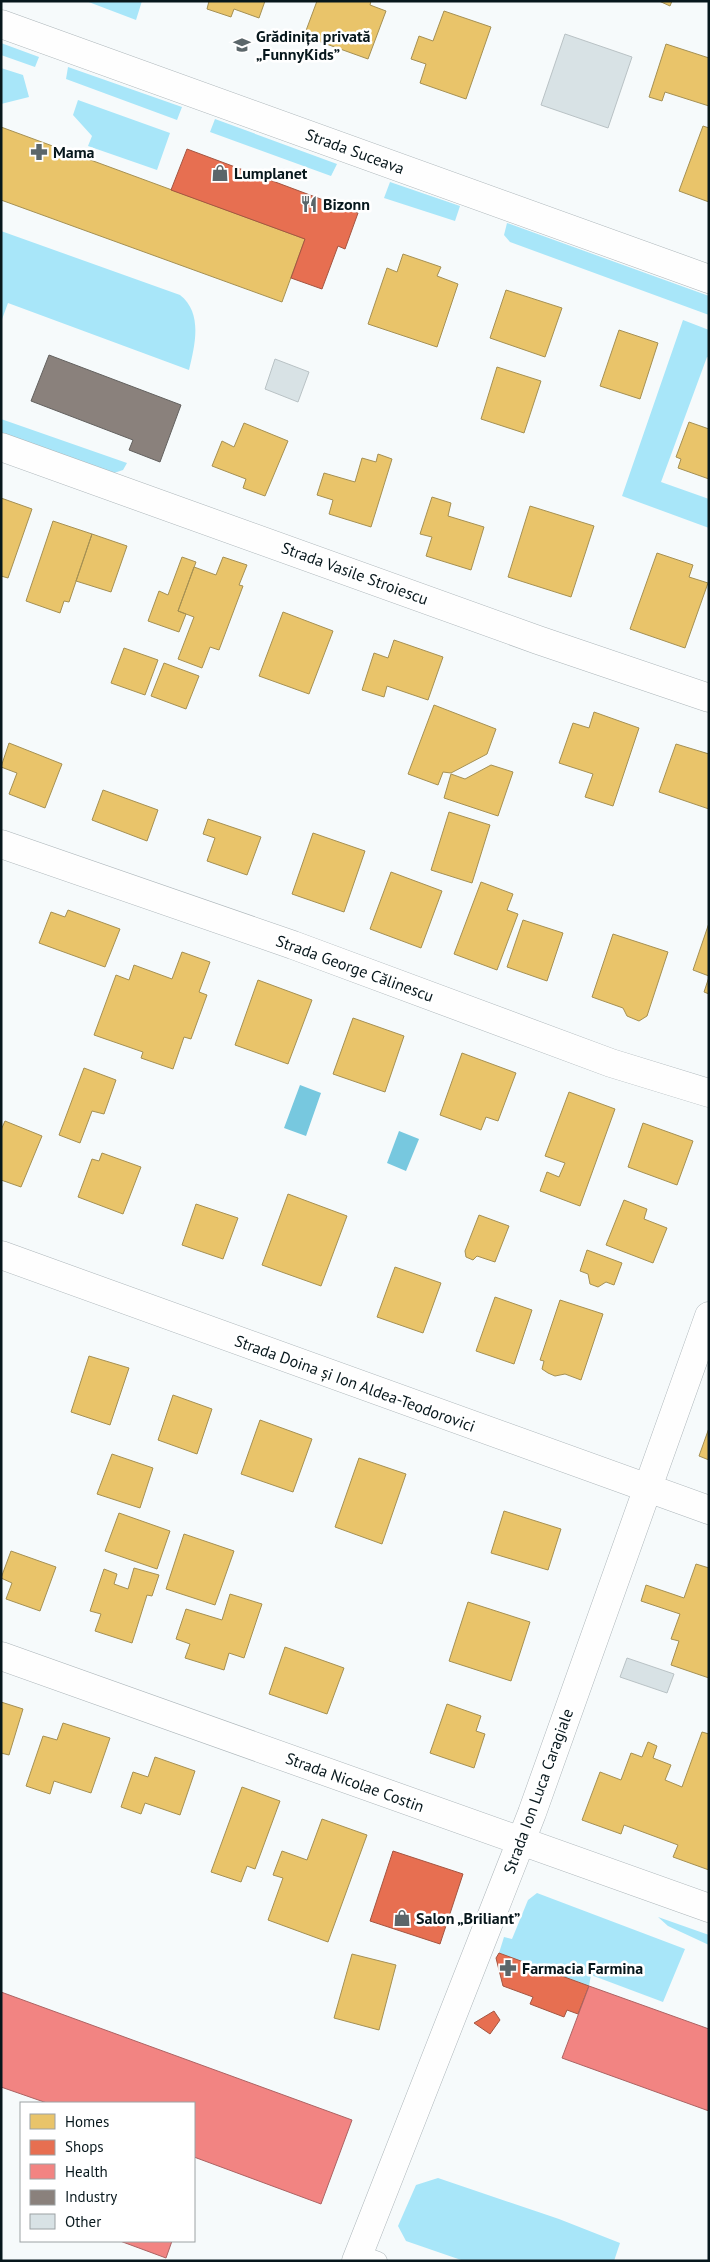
<svg xmlns="http://www.w3.org/2000/svg" width="710" height="2262" viewBox="0 0 710 2262" font-family="'PT Sans',sans-serif">
<style>
.green{fill:#a8e6f9}
.water{fill:#77c8df}
.homes{fill:#e9c46a;stroke:#a59053}
.shops{fill:#e76f51;stroke:#a45541}
.health{fill:#f28482;stroke:#ac6363}
.industry{fill:#8a817c;stroke:#63615f}
.building{fill:#d8e2e5;stroke:#b9c2c5}
.lines{fill:none;stroke-linecap:round;stroke-linejoin:round}
.service-casing{stroke:#adb6ba;stroke-width:19}
.minor-casing{stroke:#adb6ba;stroke-width:29}
.secondary-casing{stroke:#adb6ba;stroke-width:29}
.service{stroke:#fefefe;stroke-width:18}
.minor{stroke:#fefefe;stroke-width:28}
.secondary{stroke:#fefefe;stroke-width:28}
.labels{text-anchor:middle;dominant-baseline:central;stroke-width:5;stroke-linejoin:round;paint-order:stroke}
.poi-label{font-size:16px;font-weight:bold;fill:#07171c;stroke:#fff;text-anchor:start}
.street-label{font-size:16px;fill:#07171c;stroke:#fff}
</style>
<rect width="100%" height="100%" fill="#f6fafb"/>
<!-- green -->
<path class="green" d="M86 1H142L136 20Z
M1 43 39 57 35 67 1 55Z
M68 67 182 107 177 120 66 79Z
M1 68 23 75 29 97 1 104Z
M78 100 170 133 157 170 88 146 92 136 73 115Z
M215 119 337 164 331 176 210 132Z
M390 182 460 206 455 221 384 198Z
M507 223 709 296V315L510 242 504 235Z
M1 231 180 295C203 313 195 345 189 370L8 303 1 322Z
M683 320 709 330V358L707 357 661 482 709 499V528L622 496Z
M1 419 127 463 123 470 108 475 1 437Z
M537 1893 685 1949 663 2002 591 1975 589 1986 499 1953 504 1937 512 1939 528 1900Z
M658 1917 709 1935V1945L668 1926Z
M438 2178 559 2219 620 2243 614 2261H464L406 2241 398 2226 416 2185Z"/>
<!-- water -->
<path class="water" d="M300 1085 321 1093 306 1136 284 1128Z
M399 1131 419 1139 406 1171 387 1163Z"/>
<!-- homes -->
<path class="homes" d="M209 1H265L259 18 234 9 231 17 207 9Z
M317 1H371L370 5 386 11 368 59 304 36Z
M659 1H672L670 6Z
M444 11 491 27 466 99 420 83 426 64 411 59 419 36 433 41Z
M666 44 709 58V106L665 92 662 101 649 97Z
M703 126 709 128V202L679 191Z
M1 127 305 239 282 302 1 200Z
M403 254 441 267 437 276 458 284 437 347 368 324 387 268 397 272Z
M506 290 562 308 545 357 490 338Z
M619 330 658 343 640 399 600 386Z
M497 367 541 381 524 433 481 419Z
M689 422 709 429V479L678 468 681 459 676 457Z
M244 423 288 441 265 496 243 488 246 479 212 466 222 441 234 447Z
M378 454 392 459 371 527 329 514 333 500 317 495 324 473 355 482 362 458 376 462Z
M432 497 451 503 448 516 484 527 471 570 426 556 432 537 420 534Z
M1 498 32 509 8 578 1 576Z
M530 506 594 526 571 597 508 577Z
M53 521 92 534 69 602 64 601 60 613 26 601Z
M92 534 127 546 111 592 76 581Z
M657 553 693 565 689 577 708 583 685 648 630 629Z
M182 557 196 562 178 611 186 614 179 632 148 621 159 591 168 595Z
M223 557 247 565 239 585 243 586 219 650 210 647 202 668 178 659 194 617 178 611 194 567 216 575Z
M283 612 333 631 309 694 259 676Z
M394 640 443 657 428 700 387 686 384 697 362 690 374 653 388 658Z
M124 648 158 660 145 695 111 683Z
M164 663 199 676 186 709 151 696Z
M434 705 496 729 487 754 451 773 443 772 438 785 408 774Z
M594 712 639 728 613 806 585 797 593 774 559 763 573 723 589 728Z
M9 743 62 764 45 808 9 794 17 773 1 767Z
M676 744 709 754V809L659 792Z
M491 765 513 772 498 816 444 798 451 774 465 779Z
M103 790 158 810 147 841 92 820Z
M449 812 490 825 472 883 431 870Z
M208 819 261 837 247 875 207 861 215 838 203 834Z
M313 833 365 851 344 912 292 894Z
M391 872 442 891 421 948 370 929Z
M481 882 513 894 507 910 518 914 497 970 454 954Z
M68 910 120 929 105 967 39 943 51 912 65 917Z
M523 920 563 933 547 981 507 967Z
M709 923V976L693 970Z
M613 934 668 952 647 1016 639 1021 627 1016 623 1008 592 997Z
M182 952 210 962 199 992 207 995 191 1039 184 1037 173 1069 141 1058 143 1052 94 1035 116 975 129 980 134 965 172 979Z
M709 977V994L704 992Z
M258 980 312 1000 288 1064 235 1045Z
M353 1018 404 1036 385 1092 333 1074Z
M462 1053 516 1073 498 1121 486 1117 481 1130 440 1115Z
M84 1068 116 1080 104 1114 92 1111 80 1143 59 1135Z
M569 1092 615 1109 580 1206 540 1191 547 1172 559 1177 565 1163 545 1156Z
M5 1121 42 1136 21 1187 1 1180V1130Z
M643 1123 693 1141 677 1185 628 1167Z
M102 1153 141 1167 123 1214 78 1197 92 1159 99 1161Z
M288 1194 347 1216 321 1286 262 1265Z
M624 1200 647 1209 644 1219 667 1228 653 1263 606 1245Z
M196 1204 238 1218 223 1259 182 1245Z
M479 1215 509 1226 495 1262 477 1256 473 1260 466 1257 465 1251Z
M587 1250 622 1263 614 1285 606 1282 598 1287 590 1284 588 1274 580 1271Z
M395 1267 441 1283 423 1333 377 1317Z
M495 1297 532 1310 514 1364 476 1351Z
M560 1300 603 1314 581 1380 565 1374 555 1376 548 1373 542 1369 544 1361 540 1360Z
M89 1356 129 1368 110 1425 71 1412Z
M173 1395 212 1409 197 1454 158 1440Z
M260 1420 312 1439 293 1492 241 1474Z
M709 1428V1460L699 1456Z
M112 1454 153 1468 140 1508 97 1494Z
M359 1458 406 1474 382 1544 335 1527Z
M504 1511 561 1529 548 1570 491 1553Z
M119 1513 170 1531 157 1569 105 1551Z
M184 1534 234 1551 215 1605 166 1589Z
M11 1551 56 1567 40 1611 6 1599 12 1583 1 1578Z
M696 1564 709 1568V1678L671 1665 679 1641 671 1639 680 1614 641 1601 646 1585 684 1598Z
M134 1568 159 1575 152 1596 147 1595 132 1643 95 1631 101 1614 90 1611 104 1569 117 1574 114 1584 128 1589Z
M230 1594 262 1604 244 1658 229 1653 224 1670 185 1658 190 1644 176 1639 186 1609 222 1620Z
M468 1602 530 1622 511 1681 449 1661Z
M285 1647 344 1668 327 1714 269 1694Z
M1 1702 23 1709 9 1755 1 1753Z
M447 1704 481 1716 476 1731 485 1734 474 1768 430 1753Z
M63 1723 110 1738 91 1793 54 1781 50 1794 26 1786 43 1736 57 1740Z
M702 1732 709 1734V1870L673 1857 678 1845 624 1825 621 1834 582 1820 600 1772 621 1780 631 1753 642 1757 648 1742 657 1746 653 1758 671 1765 665 1780 682 1787Z
M155 1757 195 1771 180 1815 145 1803 141 1814 121 1807 133 1772 148 1777Z
M242 1787 280 1801 255 1869 247 1866 241 1882 211 1872Z
M322 1819 367 1835 328 1942 268 1920 283 1878 273 1875 282 1851 307 1860Z
M352 1954 396 1965 379 2030 334 2018Z"/>
<!-- shops -->
<path class="shops" d="M187 149 358 213 345 249 338 246 322 289 291 278 305 239 171 190Z
M393 1851 463 1874 440 1944 370 1921Z
M499 1953 589 1986 578 2014 567 2010 564 2017 530 2004 533 1997 503 1986 496 1958Z
M494 2011 500 2020 490 2034 474 2023Z"/>
<!-- health -->
<path class="health" d="M589 1986 709 2029V2111L562 2058Z
M1 1992 352 2120 321 2204 194 2157V2103H47L1 2087Z
M120 2241H172L166 2258Z"/>
<!-- industry -->
<path class="industry" d="M49 355 181 405 160 462 129 450 133 440 31 401Z"/>
<!-- building -->
<path class="building" d="M565 34 632 57 608 128 541 105Z
M275 359 309 372 298 402 265 389Z
M627 1658 674 1674 667 1693 620 1677Z"/>
<g class="lines">
<!-- service casing -->
<g class="service-casing">
<path id="service" d="M359 2254 378 2261"/>
</g>
<!-- minor casing -->
<g class="minor-casing">
<path id="minor" d="M1 24 709 279
M1 447 538 640 709 698
M1 844 293 945 611 1063 709 1093
M1 1255 709 1510
M356 2261 532 1813 709 1316"/>
</g>
<!-- secondary casing -->
<g class="secondary-casing">
<path id="secondary" d="M1 1656 709 1908"/>
</g>
<!-- service -->
<use href="#service" class="service"/>
<!-- minor -->
<use href="#minor" class="minor"/>
<!-- secondary -->
<use href="#secondary" class="secondary"/>
</g>
<!-- icons -->
<defs>
<g id="school-bare" transform="scale(1.35)"><path d="M0-5L7-2L0 1L-7-2ZM-4 1L0 2.5L4 1V4Q0 6-4 4Z" fill="#5b666a" stroke="#fff" stroke-width="2.5" paint-order="stroke"/></g>
<g id="pharmacy-bare" transform="scale(1.35)"><path d="M-2-6h4v4h4v4h-4v4h-4v-4h-4v-4h4Z" fill="#5b666a" stroke="#fff" stroke-width="2.5" paint-order="stroke"/></g>
<g id="shop-bare" transform="scale(1.35)"><path d="M-5-2.5h2.3a2.7 3.5 0 0 1 5.4 0H5L5.5 6h-11ZM-1.5-2.5h3a1.5 2.3 0 0 0-3 0Z" fill="#5b666a" stroke="#fff" stroke-width="2.5" paint-order="stroke"/></g>
<g id="restaurant-bare" transform="scale(1.35)"><path d="M-5-6h1v4h1v-4h1v4h1v-4h1v5L-1.5 .5V6h-2V.5L-5-1ZM5-6V6H3V1.5H1.5Q1.5-4 5-6Z" fill="#5b666a" stroke="#fff" stroke-width="2.5" paint-order="stroke"/></g>
</defs>
<g fill-rule="evenodd">
<use href="#school-bare" x="242" y="45"/>
<use href="#pharmacy-bare" x="39" y="152"/>
<use href="#shop-bare" x="220" y="173"/>
<use href="#restaurant-bare" x="309" y="204"/>
<use href="#shop-bare" x="402" y="1918"/>
<use href="#pharmacy-bare" x="508" y="1968"/>
</g>
<g class="labels">
<!-- poi labels -->
<g class="poi-label">
<text x="256" y="36">Grădinița privată<tspan x="256" dy="18">„FunnyKids”</tspan></text>
<text x="53" y="152">Mama</text>
<text x="234" y="173">Lumplanet</text>
<text x="323" y="204">Bizonn</text>
<text x="416" y="1918">Salon „Briliant”</text>
<text x="522" y="1968">Farmacia Farmina</text>
</g>
<!-- street labels -->
<g class="street-label">
<text transform="translate(355 151) rotate(20)">Strada Suceava</text>
<text transform="translate(355 573) rotate(20)">Strada Vasile Stroiescu</text>
<text transform="translate(355 968) rotate(20)">Strada George Călinescu</text>
<text transform="translate(355 1383) rotate(20)">Strada Doina și Ion Aldea-Teodorovici</text>
<text transform="translate(355 1782) rotate(20)">Strada Nicolae Costin</text>
<text transform="translate(538 1791) rotate(-70)">Strada Ion Luca Caragiale</text>
</g>
</g>
<!-- border -->
<rect width="710" height="2262" fill="none" stroke="#07171c" stroke-width="5"/>
<!-- legend -->
<rect x="20" y="2102" width="175" height="140" fill="#ffffff" stroke="#9ca2a4"/>
<rect x="30" y="2114" width="25" height="15" fill="#e9c46a" stroke="#9ca2a4"/>
<text x="65" y="2127" font-size="15" fill="#07171c">Homes</text>
<rect x="30" y="2140" width="25" height="15" fill="#e76f51" stroke="#9ca2a4"/>
<text x="65" y="2152" font-size="15" fill="#07171c">Shops</text>
<rect x="30" y="2164" width="25" height="15" fill="#f28482" stroke="#9ca2a4"/>
<text x="65" y="2177" font-size="15" fill="#07171c">Health</text>
<rect x="30" y="2190" width="25" height="15" fill="#8a817c" stroke="#9ca2a4"/>
<text x="65" y="2202" font-size="15" fill="#07171c">Industry</text>
<rect x="30" y="2214" width="25" height="15" fill="#d8e2e5" stroke="#9ca2a4"/>
<text x="65" y="2227" font-size="15" fill="#07171c">Other</text>
</svg>
